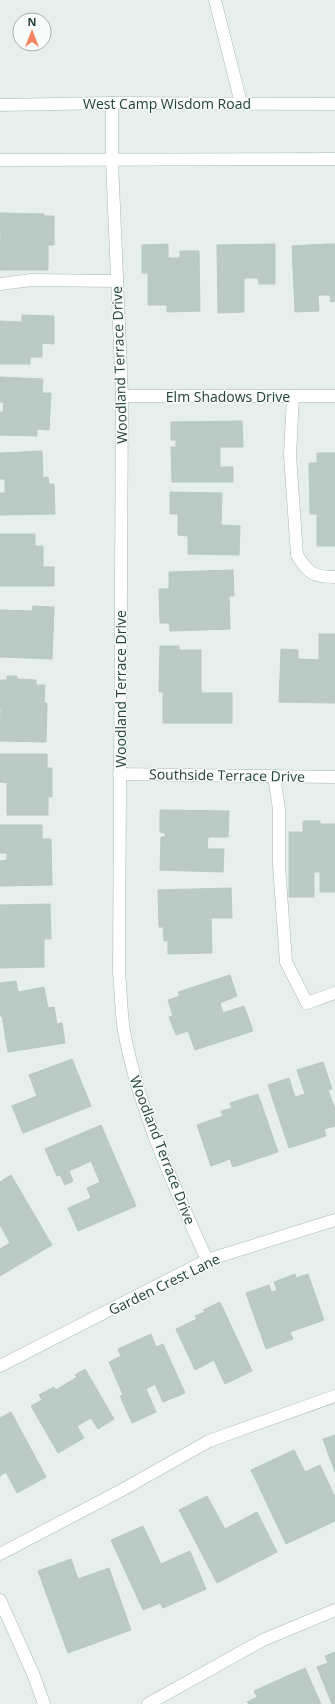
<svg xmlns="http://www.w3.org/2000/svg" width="335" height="1704" viewBox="0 0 335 1704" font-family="'Open Sans',sans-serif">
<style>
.building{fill:#bbcac4;stroke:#b8c9c2}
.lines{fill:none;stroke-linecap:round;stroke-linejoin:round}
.service-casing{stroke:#a8b8b2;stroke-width:13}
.minor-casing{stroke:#a8b8b2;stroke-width:13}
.secondary-casing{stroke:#a4bbb3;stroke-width:13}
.service{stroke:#fff;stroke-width:12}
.minor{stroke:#fff;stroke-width:12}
.secondary{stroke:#fff;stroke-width:12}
.labels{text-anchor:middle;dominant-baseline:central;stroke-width:3;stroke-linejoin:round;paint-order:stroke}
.street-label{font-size:14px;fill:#24423a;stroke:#f7fbf9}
</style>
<rect width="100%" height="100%" fill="#e6efeb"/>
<!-- building -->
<path class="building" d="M0 213 44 214V216H54V245H48V270H0V240H1Z
M168 244V258H180V251H199L200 311 167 312V305H148V273H142V245Z
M275 244V284H259L258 278H244V312L218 313 217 245Z
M327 244H335V301L331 302 330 295H318L319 311 295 312 292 246Z
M22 315 54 316V344L42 343V357H30V364H0V321L22 322Z
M0 377 43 379 42 393H51L49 430 37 429V436L0 435V412H3L4 402H0Z
M242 421 243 447H220V467H233V482H172L171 447H176V440H171V422Z
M42 451 43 478 48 477 49 484H54L55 514 0 515V493H5V479H0V453Z
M317 453H335V546H317V514H310L309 463H317Z
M170 492 222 493 221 525 240 526 239 555 188 554V536L178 535V514H170Z
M0 534H35V546H43V567H54V586H0Z
M233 570 234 596H229L230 629 170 631 169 623H160L159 589H169V572Z
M33 606 54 607 52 659 0 657V610L32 611Z
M319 634H335V703L279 702 281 649 298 650V659L319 660Z
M160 646H179V650H201V693H232V723H163V692H159Z
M7 676H17V679L36 680V685H45L44 703H47L46 742 0 741 1 708H0V680H7Z
M0 754H47V768H52V797H48V815H7V783L0 782Z
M160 810 229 811 228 837H208L207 849H224L223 872 160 870 161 837H165V833L160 832Z
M303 821H320V824H335V892H320V872H314V897H289V832H303Z
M0 825H42V839H51L52 885 0 886V861L7 860V853H0Z
M231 888 232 918H211L212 953 168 954V941H164L163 927H159L158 890Z
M50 904 51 939H44V967L0 968V905Z
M230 975 237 996 220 1003 223 1013 244 1006 253 1031 195 1050 188 1031 176 1035 169 1017 173 1016 168 1000 180 996 178 992Z
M16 981 18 992 44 987 48 1008 54 1007 57 1024 62 1023 65 1043 8 1052 2 1016H0V983Z
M72 1059 91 1106 23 1133 12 1106 37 1096 29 1075Z
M323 1062 332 1089 328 1090 335 1109V1126L324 1129 326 1136 289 1148 268 1085 289 1078 295 1097 305 1094 297 1070Z
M258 1094 278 1152 233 1167 230 1159 211 1166 197 1125 223 1116 221 1111 232 1108 230 1103Z
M101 1125 136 1206 78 1231 68 1208 91 1198 87 1188 100 1182 91 1161 69 1171 73 1181 65 1185 60 1175 57 1176 45 1149Z
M11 1175 52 1245 0 1276V1249L10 1243 0 1225V1182Z
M295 1274 296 1278 308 1274 324 1320 290 1332 293 1339 266 1349 246 1293 269 1285 271 1292 277 1290 274 1282Z
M220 1302 252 1371 225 1384 214 1360 195 1370 176 1329 197 1319 195 1316 205 1312 203 1310Z
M151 1334 156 1347 163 1344 185 1393 163 1402 155 1384 146 1389 156 1412 132 1423 120 1396 123 1395 109 1362 121 1356 118 1349Z
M85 1369 114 1419 98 1429 91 1418 77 1426 84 1438 58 1453 31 1406 42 1400 39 1395 54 1387 56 1390 77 1377 75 1375Z
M11 1412 46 1477 17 1493 6 1472 0 1476V1418Z
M335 1435V1472L323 1439Z
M294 1450 305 1472 320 1465 335 1497V1521L286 1544 251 1470Z
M207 1496 225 1529 257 1512 277 1552 217 1583 179 1510Z
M143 1526 161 1564 190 1551 206 1589 163 1608 160 1603 143 1610 111 1540Z
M71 1559 78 1579 109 1568 131 1630 68 1653 38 1571Z
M335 1652V1704H332L317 1667 328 1663 325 1656Z
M305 1668 321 1704H249L247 1702 257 1697 254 1691Z"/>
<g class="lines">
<!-- service casing -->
<g class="service-casing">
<path id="service" d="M215 0 241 103
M0 284 32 280 117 281
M293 396 290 455 297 555C308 573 313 577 335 577
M274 776 279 809V865L286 962 307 1003 335 993
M0 1554 122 1490 209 1441 335 1396"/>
</g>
<!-- minor casing -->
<g class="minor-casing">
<path id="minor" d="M112 103V160L122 396 119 973C121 992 121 1012 124 1031 139 1111 174 1186 207 1260
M122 396H335
M119 774 335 777
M0 1366 207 1260 335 1220
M0 1600 34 1676 44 1704
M148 1704 263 1640 335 1610"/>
</g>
<!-- secondary casing -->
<g class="secondary-casing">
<path id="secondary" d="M0 105 112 103 335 104
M0 160 335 159"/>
</g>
<!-- service -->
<use href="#service" class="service"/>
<!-- minor -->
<use href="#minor" class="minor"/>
<!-- secondary -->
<use href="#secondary" class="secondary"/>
</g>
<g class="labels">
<!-- street labels -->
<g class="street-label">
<text x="167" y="103">West Camp Wisdom Road</text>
<text transform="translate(119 365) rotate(-92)">Woodland Terrace Drive</text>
<text x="228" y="396">Elm Shadows Drive</text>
<text transform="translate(120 689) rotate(-90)">Woodland Terrace Drive</text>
<text transform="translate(227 775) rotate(1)">Southside Terrace Drive</text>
<text transform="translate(163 1150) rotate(69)">Woodland Terrace Drive</text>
<text transform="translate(164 1284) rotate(-26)">Garden Crest Lane</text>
</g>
</g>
<!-- north arrow -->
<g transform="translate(32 32)"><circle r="19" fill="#f7fbf9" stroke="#a3b1ad"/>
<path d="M0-3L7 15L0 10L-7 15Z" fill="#f4845f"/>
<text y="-6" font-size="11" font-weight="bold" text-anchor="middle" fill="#24423a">N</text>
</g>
</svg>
